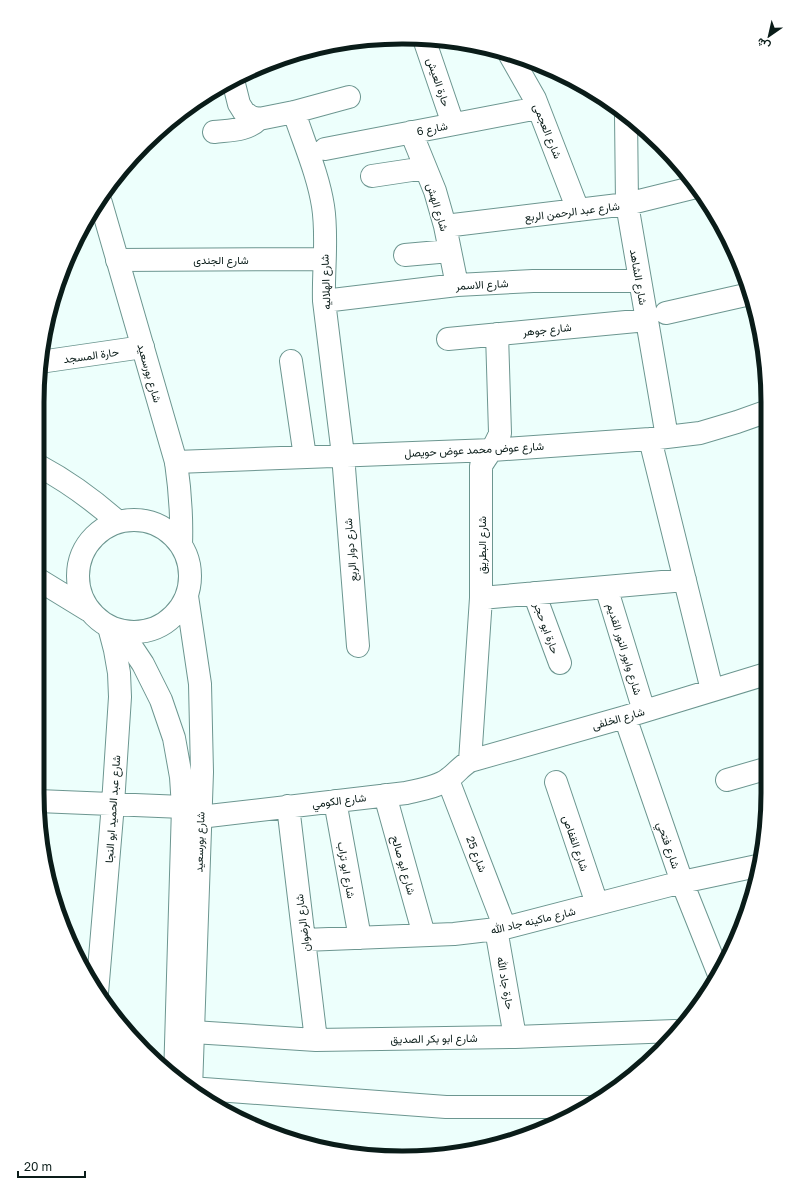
<svg xmlns="http://www.w3.org/2000/svg" width="805" height="1195" viewBox="0 0 805 1195" font-family="'Golos Text',Vazirmatn,sans-serif">
<style>
.lines{fill:none;stroke-linecap:round;stroke-linejoin:round}
.minor-casing{stroke:#6c9690;stroke-width:24}
.tertiary-casing{stroke:#6c9690;stroke-width:24}
.minor{stroke:#fff;stroke-width:22}
.tertiary{stroke:#fff;stroke-width:22}
.labels{text-anchor:middle;dominant-baseline:central;stroke-width:3;stroke-linejoin:round;paint-order:stroke}
.street-label{font-size:11px;fill:#0a1c19;stroke:#fff}
.rim{fill:none;stroke:#0a1c19;stroke-width:5}
</style>
<rect width="100%" height="100%" fill="#edfffc"/>
<g class="lines">
<!-- minor casing -->
<g class="minor-casing">
<path id="minor" d="M424 39 453 124
M510 55 535 99 578 210
M233 80 239 104 244 112 251 117 259 119 294 112 349 97
M294 112C304 143 318 174 323 206 328 237 323 270 324 301L343 455 358 646
M626 115 627 204 667 437
M214 132C230 130 247 131 259 119
M411 132 435 191 445 226 457 285
M325 149 538 108
M372 176 425 168
M445 226 627 204 696 187
M405 255 450 251
M117 260 324 259
M324 301 457 285 533 281H640
M666 313 750 294
M448 339 647 320
M291 361 305 457
M40 362 143 347
M650 439 712 690
M176 462 492 450 650 439 700 433 737 422 768 411
M606 587 644 711
M534 593 560 663
M481 598 685 580
M625 717 682 882 718 972
M470 761 481 598V466C487 455 496 446 500 433L497 334
M448 780 505 928
M727 780 765 769
M556 782 597 904
M385 795 424 935
M38 801 183 807
M335 801 360 938
M288 806 316 1040
M200 817 406 793C418 790 438 787 448 779 456 774 461 766 470 761L625 717 766 674
M496 929 515 1037
M304 940 454 934 505 928 682 882 757 866
M97 993 113 804 120 697 119 673 115 650 109 627
M193 1032 316 1040 515 1037 675 1031
M190 1088 446 1107H588"/>
</g>
<!-- tertiary casing -->
<g class="tertiary-casing">
<path id="tertiary" d="M101 203 176 462C180 490 182 517 181 545
M39 466C69 482 92 499 117 521
M78 576a56 56 0 1 1 112 0a56 56 0 1 1-112 0Z
M39 580 88 610
M187 596 200 684 202 772 191 1089
M121 631 143 664 161 700 174 738 181 777 183 807 175 1078"/>
</g>
<!-- minor -->
<use href="#minor" class="minor"/>
<!-- tertiary -->
<use href="#tertiary" class="tertiary"/>
</g>
<g class="labels">
<!-- street labels -->
<g class="street-label">
<text transform="translate(439 82) rotate(71)">حارة العيش</text>
<text transform="translate(432 128) rotate(-11)">شارع 6</text>
<text transform="translate(548 131) rotate(68)">شارع العجمى</text>
<text transform="translate(438 207) rotate(73)">شارع الهش</text>
<text transform="translate(572 211) rotate(-7)">شارع عبد الرحمن الربع</text>
<text x="221" y="259">شارع الجندى</text>
<text transform="translate(639 277) rotate(80)">شارع الشاهد</text>
<text transform="translate(325 282) rotate(-92)">شارع الهلاليه</text>
<text transform="translate(482 284) rotate(-3)">شارع الاسمر</text>
<text transform="translate(547 329) rotate(-6)">شارع جوهر</text>
<text transform="translate(91 355) rotate(-8)">حارة المسجد</text>
<text transform="translate(150 373) rotate(74)">شارع بورسعيد</text>
<text transform="translate(474 449) rotate(-3)">شارع عوض محمد عوض حويصل</text>
<text transform="translate(481 545) rotate(-90)">شارع البطريق</text>
<text transform="translate(350 550) rotate(-95)">شارع دوار الربع</text>
<text transform="translate(547 628) rotate(70)">حارة ابو حجر</text>
<text transform="translate(625 649) rotate(73)">شارع وابور النور القديم</text>
<text transform="translate(618 718) rotate(-16)">شارع الخلفى</text>
<text transform="translate(339 800) rotate(-7)">شارع الكومي</text>
<text transform="translate(112 809) rotate(-86)">شارع عبد الحميد ابو النجا</text>
<text transform="translate(199 842) rotate(-88)">شارع بورسعيد</text>
<text transform="translate(576 843) rotate(71)">شارع القفاص</text>
<text transform="translate(669 845) rotate(71)">شارع فتحي</text>
<text transform="translate(477 854) rotate(69)">شارع 25</text>
<text transform="translate(404 865) rotate(74)">شارع ابو صالح</text>
<text transform="translate(347 870) rotate(80)">شارع ابو تراب</text>
<text transform="translate(533 920) rotate(-13)">شارع ماكينه جاد الله</text>
<text transform="translate(302 923) rotate(-97)">شارع الرضوان</text>
<text transform="translate(506 983) rotate(80)">حارة جاد الله</text>
<text transform="translate(434 1038) rotate(-1)">شارع ابو بكر الصديق</text>
</g>
</g>
<!-- crop -->
<path d="M0 0H805V1195H0ZM402 44H403A358 358 0 0 1 761 402V793A358 358 0 0 1 403 1151H402A358 358 0 0 1 44 793V402A358 358 0 0 1 402 44Z" fill="#fff" fill-rule="evenodd"/>
<path class="rim" d="M402 44H403A358 358 0 0 1 761 402V793A358 358 0 0 1 403 1151H402A358 358 0 0 1 44 793V402A358 358 0 0 1 402 44Z"/>
<!-- north arrow -->
<g transform="translate(769 36) rotate(214)" stroke="#ffffff" stroke-width="3" paint-order="stroke">
<path d="M0-3L7 15L0 10L-7 15Z" fill="#0a1c19"/>
<text y="-6" font-size="11" font-weight="bold" text-anchor="middle" fill="#0a1c19">ش</text>
</g>
<!-- scale -->
<path d="M18 1171v6h67v-6" fill="none" stroke="#0a1c19" stroke-width="2"/>
<text x="24" y="1171" font-size="12" fill="#0a1c19" stroke="#ffffff" stroke-width="3" paint-order="stroke">20 m</text>
</svg>
